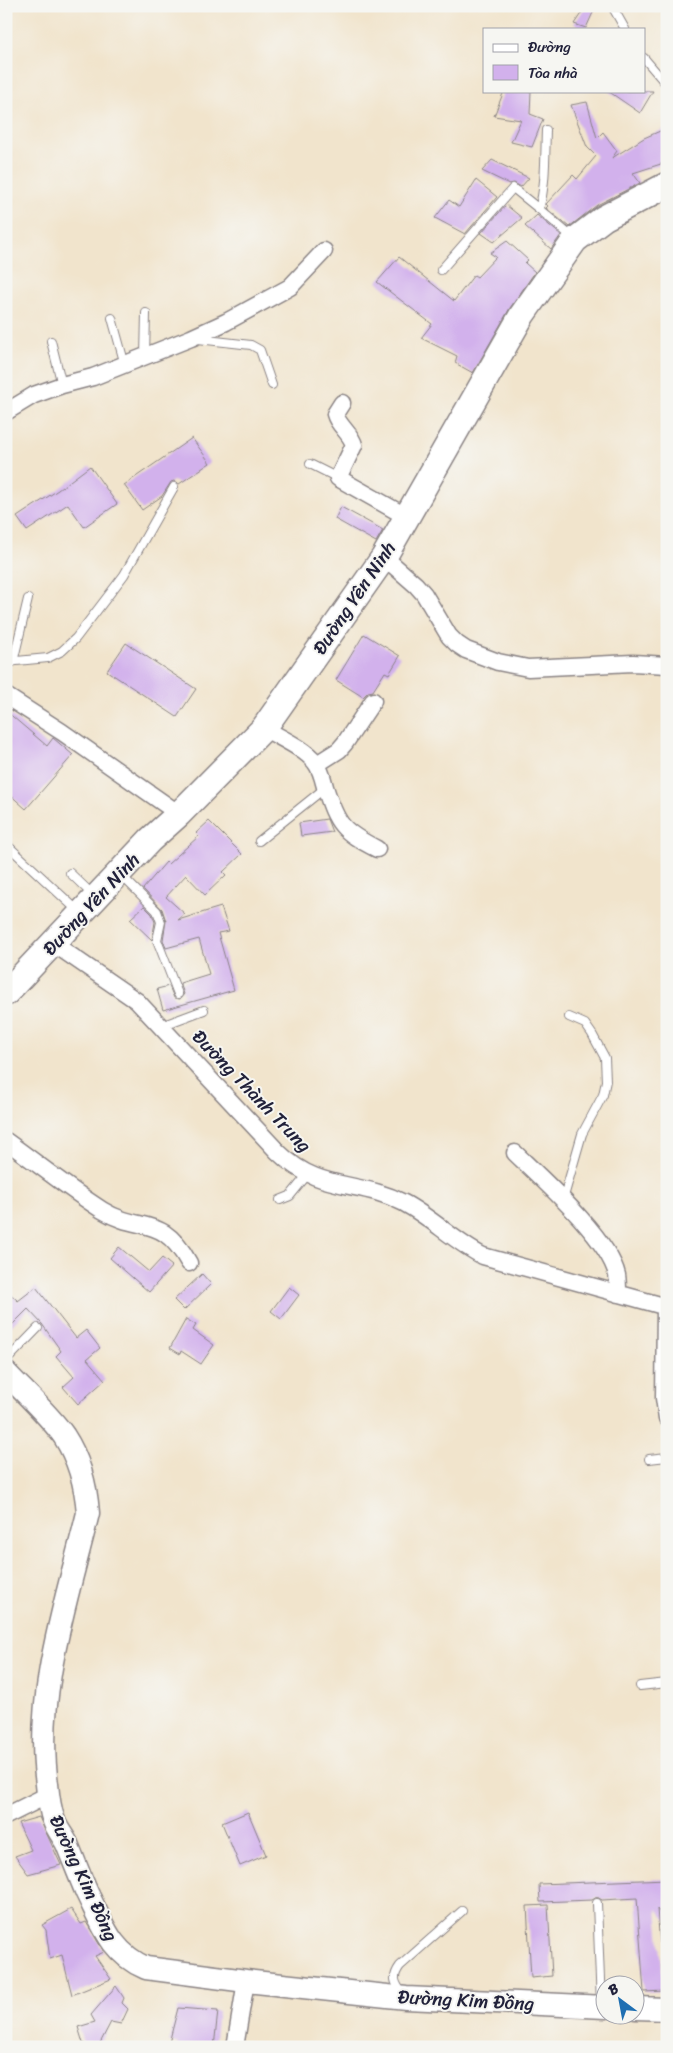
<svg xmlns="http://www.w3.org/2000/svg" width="673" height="2053" viewBox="0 0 673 2053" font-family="Sriracha,sans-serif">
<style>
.building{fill:#d2b1ec}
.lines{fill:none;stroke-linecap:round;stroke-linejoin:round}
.lane-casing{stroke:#8a8384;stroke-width:10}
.street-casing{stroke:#8a8384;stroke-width:19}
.secondary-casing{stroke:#8a8384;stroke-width:25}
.primary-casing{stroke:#8a8384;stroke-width:28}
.lane{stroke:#fff;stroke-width:8}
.street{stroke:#fff;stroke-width:16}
.secondary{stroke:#fff;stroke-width:22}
.primary{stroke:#fff;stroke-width:25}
.labels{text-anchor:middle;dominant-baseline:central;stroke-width:4;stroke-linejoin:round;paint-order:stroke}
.street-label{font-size:19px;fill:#22223b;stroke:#f6f6f2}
</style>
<rect width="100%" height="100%" fill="#f6f6f2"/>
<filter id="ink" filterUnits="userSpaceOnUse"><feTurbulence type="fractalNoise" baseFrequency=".02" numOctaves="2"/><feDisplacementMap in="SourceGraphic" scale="10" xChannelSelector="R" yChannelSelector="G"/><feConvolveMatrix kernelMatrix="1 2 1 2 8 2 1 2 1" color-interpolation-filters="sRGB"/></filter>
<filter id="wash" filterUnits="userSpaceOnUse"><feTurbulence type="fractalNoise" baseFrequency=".0096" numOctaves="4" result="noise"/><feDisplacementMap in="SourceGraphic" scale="20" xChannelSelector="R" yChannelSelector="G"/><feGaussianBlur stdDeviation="1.12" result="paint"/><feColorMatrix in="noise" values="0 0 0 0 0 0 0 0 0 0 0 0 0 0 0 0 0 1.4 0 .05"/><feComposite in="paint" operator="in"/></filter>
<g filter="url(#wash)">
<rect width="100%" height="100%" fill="#f1e4cc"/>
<g id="blocks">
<!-- building -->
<path class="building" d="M586 6H596L586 28 574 24Z
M504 91H531L530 114 543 119 532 147 511 142 521 120 494 116Z
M608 91H653L640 113Z
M587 102 597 138 603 132 617 151 612 158 644 138 667 128V162L633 173 640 183 597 205 569 227 546 208 548 206 546 204 573 175 577 179 596 156 587 147 571 105Z
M492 160 529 178 521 187 514 183 509 184 482 171Z
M476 180 497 197 465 234 435 218 449 200 459 207Z
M506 205 522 218 494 242 481 233Z
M537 215 561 235 551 249 525 226Z
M507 241 528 260 525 263 535 272 510 308 473 373 455 363 457 356 421 338 432 324 377 282 399 257 454 301 474 275 477 277 496 257 490 253Z
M192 438 210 463 179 484 174 481 171 482 162 496 142 510 124 485Z
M90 466 117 504 84 527 68 504 27 531 17 517 58 490Z
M341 507 383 530 376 542 335 519Z
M364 634 400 656 389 674 385 672 373 691 368 692 363 697 336 680Z
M126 643 196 689 177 717 107 671Z
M6 711 47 746 53 738 73 755 26 809 6 791Z
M327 819 332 832 301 836 299 823Z
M209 821 242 854 223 872 226 875 205 895 186 875 166 897 185 914 178 920 221 907 229 931 218 933 234 990 163 1010 157 989 169 986 174 998 180 999 184 994 180 983 209 974 199 939 166 948 163 940 166 921 162 909 143 889 166 862 168 864 199 836 196 833Z
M144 906 152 914 155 922 152 940 130 919Z
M119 1247 149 1272 162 1258 172 1266 149 1292 110 1258Z
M202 1274 211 1284 184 1310 174 1300Z
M36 1287 76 1338 86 1330 100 1348 87 1359 105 1380 78 1404 63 1387 74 1377 56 1356 61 1351 42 1324 28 1309 6 1331V1290L18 1301Z
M289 1287 299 1295 281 1319 271 1311Z
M186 1319 196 1325 193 1330 214 1345 201 1364 181 1351 180 1354 170 1348Z
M248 1812 266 1855 240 1866 222 1823Z
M39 1817 61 1865 28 1874 15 1856 31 1850 18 1823Z
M667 1879V1921L657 1909 664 1991 644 1992 637 1898 602 1900 597 1897 592 1900 540 1902 539 1884Z
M548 1905 552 1976 531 1978 527 1906Z
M71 1909 81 1924 86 1922 104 1952 95 1956 111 1979 72 1995 62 1955 50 1959 46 1930 42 1925Z
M116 1986 124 1998 122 2003 128 2009 121 2024 111 2022 98 2047H88L83 2043 78 2027 95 2022 91 2015Z
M178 2008 218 2011 214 2047H176L178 2043H169Z"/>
</g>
</g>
<g filter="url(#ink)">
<use href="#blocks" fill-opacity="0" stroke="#8a8384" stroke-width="1"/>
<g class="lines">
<!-- lane casing -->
<g class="lane-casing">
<path id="lane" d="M612 6 625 29
M644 58 667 85
M546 130C545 155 546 186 539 209L572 237
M441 270 513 188 539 209
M112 318 125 365
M198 339 251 345 260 350 272 385
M51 341 62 385
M145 357 146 313
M310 464 338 478
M6 662 48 658 62 651 76 638 124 575 174 487
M13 662 28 599
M259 841 325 788
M6 844 78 911
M70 873 93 895
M121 875 157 911 161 922 157 940 178 994
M161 1026 204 1010
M280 1200 290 1196 308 1174
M563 1200 582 1134 603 1095 606 1081 605 1058 592 1034 585 1024 569 1017
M6 1361 38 1328
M649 1459 667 1457
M640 1686 667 1683
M597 1903 601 2005
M402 1993C394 1982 392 1977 400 1966L462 1911"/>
</g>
<!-- street casing -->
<g class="street-casing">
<path id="street" d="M342 403 335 414C338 426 351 433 354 445L338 478 407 517
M6 412 34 395 62 385 93 377 191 338 226 322 290 287 324 251
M384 557 416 585 424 594 449 636 457 644 466 650 498 662 528 668 633 663 667 665
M6 696 62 732 179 814
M264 728C280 738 304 748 315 762 321 769 323 779 325 787 337 825 342 831 377 849
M317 764 339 750 345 743 373 701
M54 944 137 1001 278 1152C320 1193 358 1179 404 1203 432 1218 455 1242 483 1256L667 1307
M6 1141C38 1164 69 1189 102 1210 141 1234 162 1213 189 1263
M515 1153C543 1180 609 1239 617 1275 618 1281 618 1288 618 1294
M665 1307 664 1398 667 1418
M6 1816 48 1795
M235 2047 246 1981"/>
</g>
<!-- secondary casing -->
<g class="secondary-casing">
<path id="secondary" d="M6 1373C24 1392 50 1416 64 1436 79 1459 86 1486 88 1513 67 1600 34 1694 47 1784 48 1796 50 1810 54 1821 57 1829 63 1836 67 1844 74 1861 80 1877 87 1893 103 1925 111 1953 146 1968L246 1981 406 1998 606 2007
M636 2008 667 2009"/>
</g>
<!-- primary casing -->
<g class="primary-casing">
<path id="primary" d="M6 993 150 840 179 814 264 728 384 557 522 315 575 240 604 218 667 185"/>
</g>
<!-- lane -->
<use href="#lane" class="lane"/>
<!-- street -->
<use href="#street" class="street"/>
<!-- secondary -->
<use href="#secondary" class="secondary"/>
<!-- primary -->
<use href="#primary" class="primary"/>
</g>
</g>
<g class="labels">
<!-- street labels -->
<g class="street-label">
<text transform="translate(354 598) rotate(-56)">Đường Yên Ninh</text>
<text transform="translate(91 904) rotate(-47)">Đường Yên Ninh</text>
<text transform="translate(252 1091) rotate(46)">Đường Thành Trung</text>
<text transform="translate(84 1878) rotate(65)">Đường Kim Đồng</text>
<text transform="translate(466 2000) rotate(3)">Đường Kim Đồng</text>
</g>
</g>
<!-- margin -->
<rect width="673" height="2053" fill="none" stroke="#f6f6f2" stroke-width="25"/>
<!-- legend -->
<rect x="483" y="28" width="162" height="65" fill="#f6f6f2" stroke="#a1a1a9"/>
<rect x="493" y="44" width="25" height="8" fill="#ffffff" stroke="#a1a1a9"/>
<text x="528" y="52" font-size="15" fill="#22223b">Đường</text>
<rect x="493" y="65" width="25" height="15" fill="#d2b1ec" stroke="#a1a1a9"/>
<text x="528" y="78" font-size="15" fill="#22223b">Tòa nhà</text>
<!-- north arrow -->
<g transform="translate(620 2000) rotate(328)"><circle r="24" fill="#f6f6f2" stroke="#a1a1a9"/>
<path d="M0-4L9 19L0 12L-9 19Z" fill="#1f6fb2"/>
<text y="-8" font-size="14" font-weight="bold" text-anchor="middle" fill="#22223b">B</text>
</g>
</svg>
